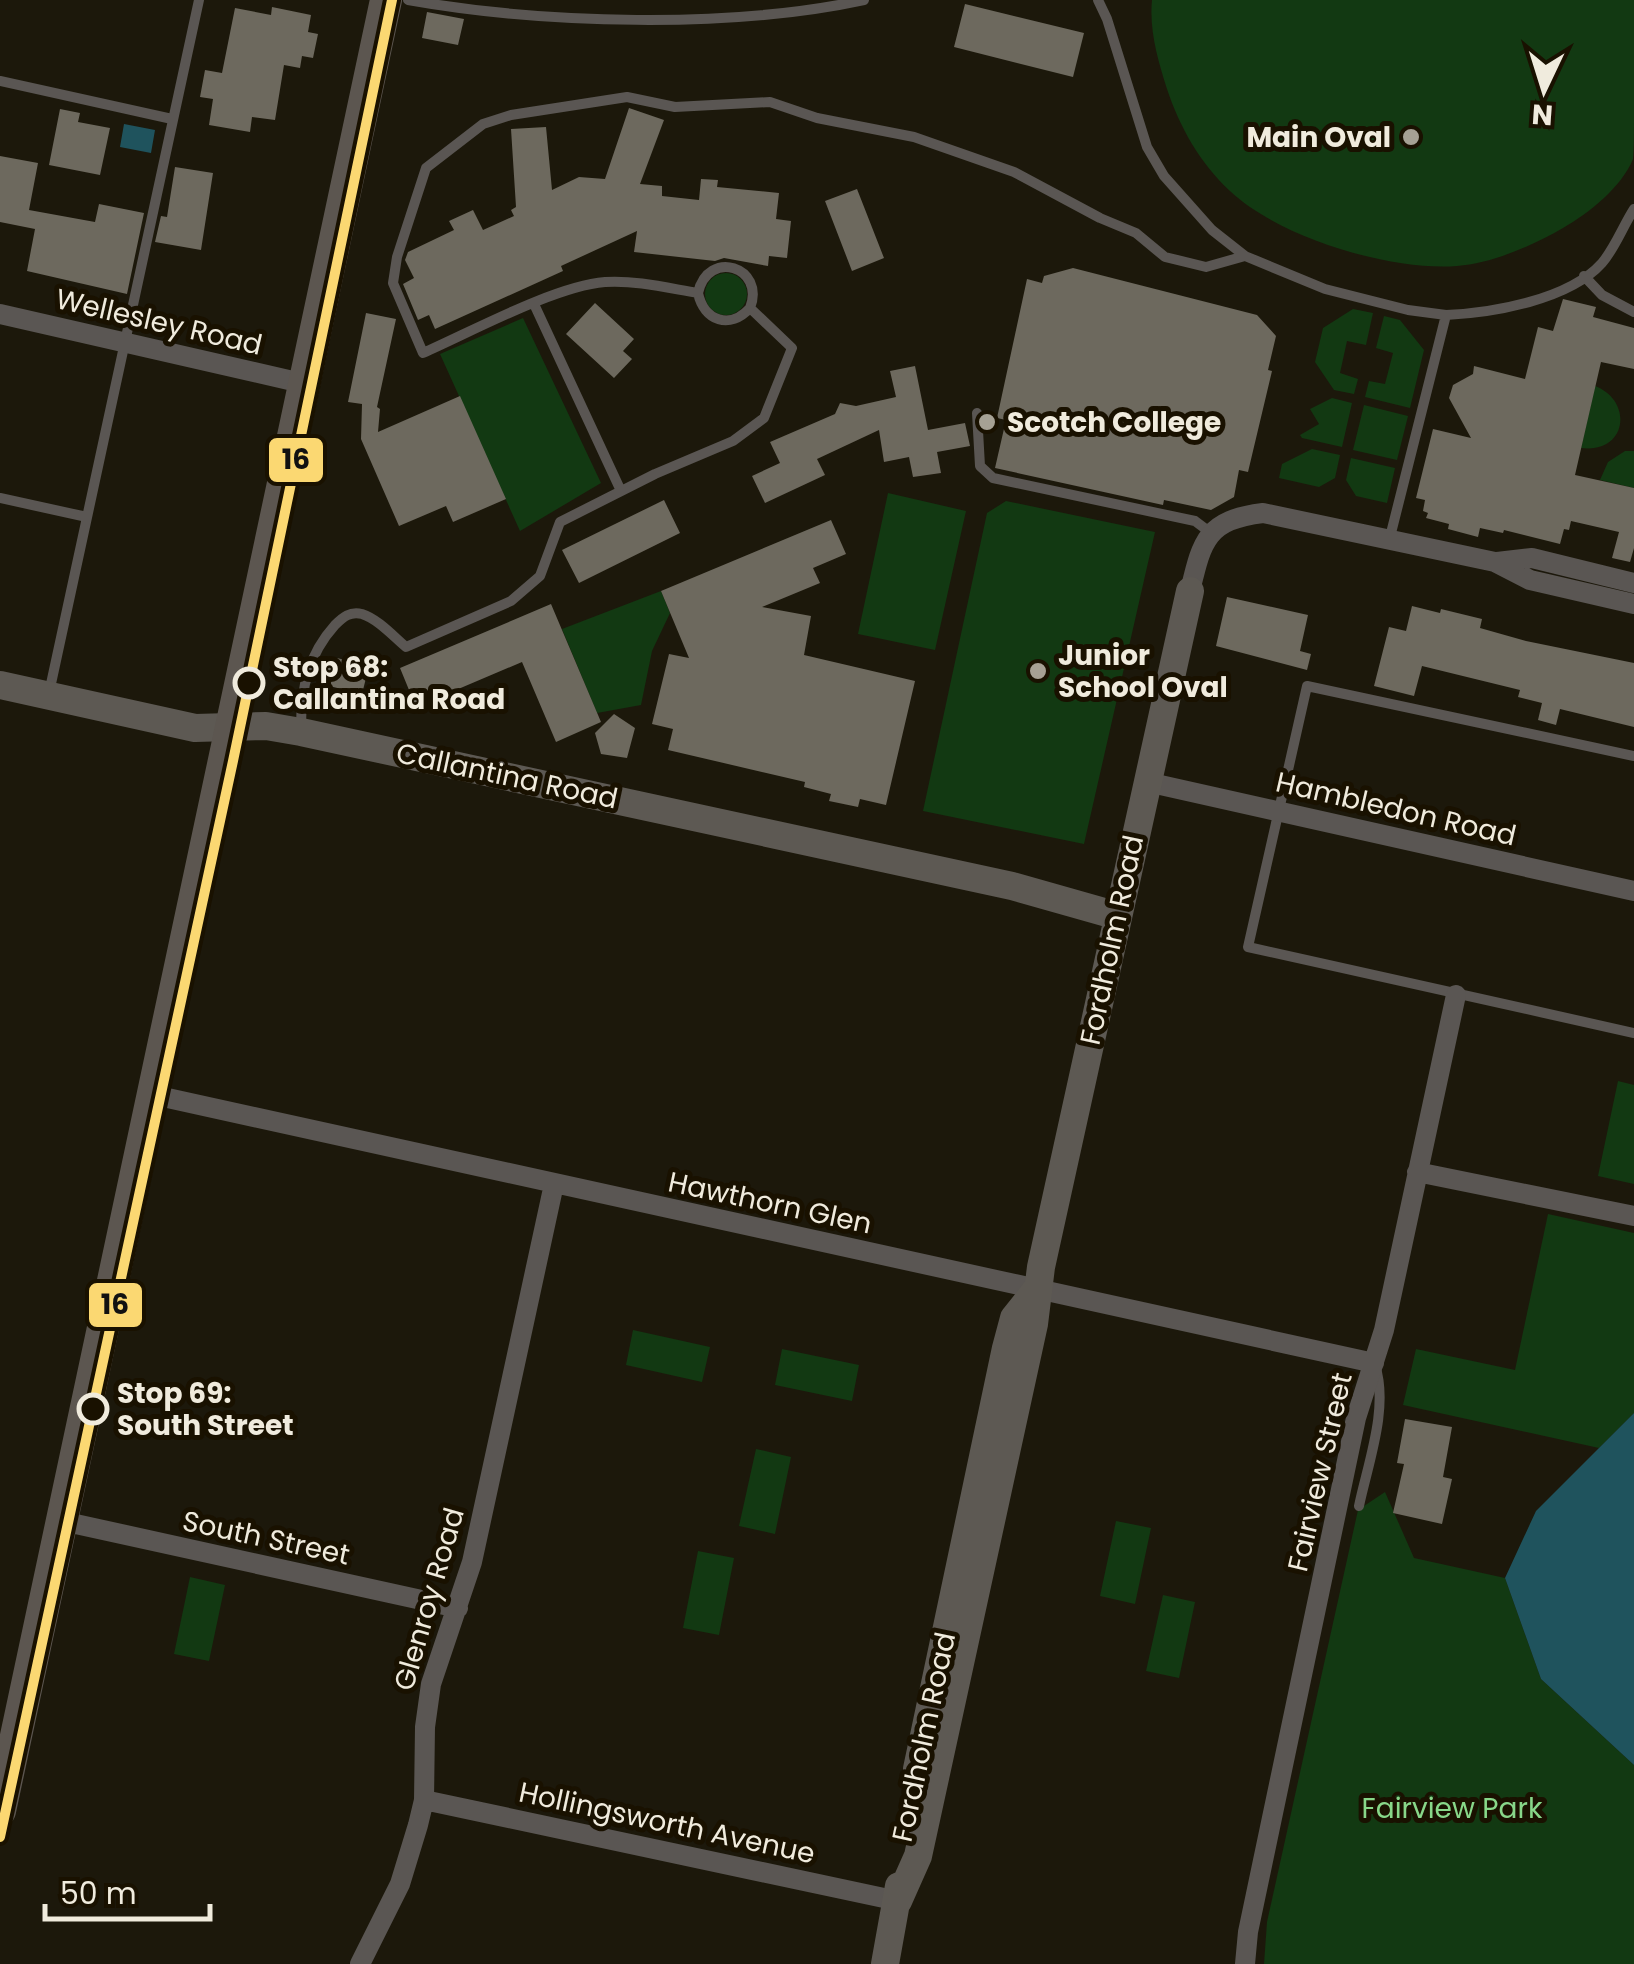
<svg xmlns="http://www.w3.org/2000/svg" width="1634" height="1964" viewBox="0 0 1634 1964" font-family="Poppins,sans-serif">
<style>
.green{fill:#123912}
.water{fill:#1f535d}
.building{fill:#6d695e}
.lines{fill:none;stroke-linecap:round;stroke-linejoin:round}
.lane{stroke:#5a5653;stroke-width:10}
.street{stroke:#5a5653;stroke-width:20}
.secondary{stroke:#5d5953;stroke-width:28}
.primary{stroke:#5c5650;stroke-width:32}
.tram-1-casing{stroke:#191100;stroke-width:18}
.tram-1{stroke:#fbd872;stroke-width:10}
.poi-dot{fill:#a6a194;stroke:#191100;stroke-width:4}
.stop-dot{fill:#191100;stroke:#f0ebdd;stroke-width:5}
.labels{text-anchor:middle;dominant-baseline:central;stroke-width:10;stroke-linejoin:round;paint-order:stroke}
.poi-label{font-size:28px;font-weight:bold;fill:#f0ebdd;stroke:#191100;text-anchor:start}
.street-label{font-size:28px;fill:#f0ebdd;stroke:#191100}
.stop-label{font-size:28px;font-weight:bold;fill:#f0ebdd;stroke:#191100;text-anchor:start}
.park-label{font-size:28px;fill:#88d789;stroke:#191100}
.line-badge{stroke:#191100;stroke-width:4}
.pale-badge-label{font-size:28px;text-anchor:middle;font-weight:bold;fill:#111}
</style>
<rect width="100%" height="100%" fill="#1c180b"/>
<!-- green -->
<path class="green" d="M1152 0H1634C1634 41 1634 81 1634 122 1634 133 1634 149 1633 159 1621 188 1589 213 1563 228 1532 246 1493 263 1457 266 1390 271 1280 238 1230 191 1200 163 1180 128 1167 89 1158 61 1149 30 1152 0Z
M705 294a21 21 0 1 1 42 0a21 21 0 1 1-42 0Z
M1353 309 1373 313 1366 345 1347 341 1340 373 1358 379 1354 394 1334 390 1315 362 1323 328Z
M1384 316 1400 320 1424 350 1410 408 1365 397 1369 381 1385 384 1393 353 1376 348Z
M523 318 601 483 520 531 440 354Z
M1595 386C1634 401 1627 454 1581 448Z
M1332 398 1352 403 1342 447 1302 438 1300 435 1319 424 1310 409Z
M1364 405 1408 416 1397 460 1353 450Z
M1312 449 1340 455 1335 478 1319 487 1279 478 1282 464Z
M1625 451H1634V488L1600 480 1608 462Z
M1351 458 1395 468 1387 503 1356 496 1346 480Z
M888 493 966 511 935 650 858 634Z
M1006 501 1155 532 1084 844 923 811 987 513Z
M661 591 670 613 652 651 641 705 597 713 562 629Z
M1618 1081 1634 1085V1184L1598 1176Z
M1548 1214 1634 1233V1413L1599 1448 1403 1405 1416 1349 1515 1370Z
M633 1330 710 1347 702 1382 626 1365Z
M782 1349 859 1365 852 1401 775 1385Z
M756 1449 791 1457 775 1534 739 1526Z
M1385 1492 1414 1558 1505 1578 1541 1679 1634 1765V1964H1264L1267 1922 1358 1510Z
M1116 1521 1151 1528 1135 1604 1100 1596Z
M698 1551 734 1558 719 1635 683 1628Z
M190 1577 225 1585 209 1661 174 1654Z
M1163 1595 1195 1602 1179 1678 1146 1671Z"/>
<!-- water -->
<path class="water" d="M124 124 155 130 151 153 120 147Z
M1634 1413V1765L1541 1679 1505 1578 1536 1511Z"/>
<!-- building -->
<path class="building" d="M965 4 1084 33 1073 77 954 47Z
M272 7 311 15 308 32 318 34 313 58 302 56 300 68 284 65 275 120 252 117 250 132 209 125 213 99 200 97 205 70 222 73 235 8 271 15Z
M427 12 464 19 458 45 422 38Z
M629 108 664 120 640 184 662 186V196L699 200 701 179 718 180 717 187 779 193 776 219 791 221 787 258 769 256 768 266 724 258 715 261 634 252 637 231 561 266 563 271 435 329 429 315 418 320 403 284 414 278 405 260 408 252 454 230 449 221 473 210 483 230 514 216 511 210 516 207 511 129 546 127 552 190 579 177 605 179Z
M60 109 80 113 78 122 110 128 100 175 49 165Z
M0 156 38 163 29 210 95 222 99 204 144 213 127 294 27 271 35 229 0 222Z
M175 167 213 173 201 250 155 242 161 216 167 217Z
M857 189 884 258 852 271 825 201Z
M1073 268 1257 315 1276 336 1268 370 1272 371 1248 472 1239 470 1234 497 1211 510 1164 500 1163 505 995 468 1006 420 997 418 1027 279 1042 283 1044 276Z
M1563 299 1596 307 1593 317 1634 328V369L1601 362 1575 475 1634 488V548L1630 562 1612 558 1619 532 1571 521 1569 530 1564 529 1560 544 1504 530 1503 533 1480 528 1478 537 1448 529 1449 524 1426 518 1428 513 1423 511 1425 500 1416 498 1433 429 1471 438 1449 398 1453 385 1473 374 1474 366 1525 379 1538 327 1553 331Z
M595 303 634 339 623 351 632 359 614 378 566 334Z
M366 313 396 319 377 407 380 409 378 432 460 396 506 499 453 522 446 506 399 526 361 439 362 404 348 402Z
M915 366 928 430 965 423 970 446 937 452 941 473 913 477 909 457 884 462 879 430 817 459 825 475 765 503 752 476 780 463 770 442 835 414 840 403 856 406 896 397 890 371Z
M664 500 680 533 579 583 562 550Z
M831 520 846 554 813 568 820 583 762 607 811 616 804 655 915 681 886 805 860 799 858 807 829 801 831 794 804 787 805 782 668 750 673 729 652 724 669 654 689 658 661 591Z
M1227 597 1308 615 1300 651 1311 654 1307 670 1216 646Z
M551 604 601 722 556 742 522 662 416 707 400 668Z
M1412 606 1440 613 1441 609 1482 619 1480 628 1526 641 1634 663V727L1560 709 1556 725 1538 720 1542 703 1518 697 1520 690 1422 666 1414 696 1374 686 1389 627 1406 631Z
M337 658 369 666 362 694 321 684 328 659 336 661Z
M614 714 635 728 627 758 601 754 595 733Z
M1405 1419 1452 1427 1443 1477 1452 1479 1442 1524 1393 1513 1404 1464 1397 1463Z"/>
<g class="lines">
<!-- lane -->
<path class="lane" d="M408 0C544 24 730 29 864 0
M1098 0 1107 19 1147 147 1164 176 1212 230 1245 256 1325 289 1408 310 1446 315 1389 541
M0 81 172 119
M1584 276 1602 295 1634 312
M698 293C708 248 766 267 750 308
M534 304 621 491
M1446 315C1492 313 1569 300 1602 263 1615 248 1623 226 1634 209
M977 413 980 466 993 478 1195 521 1211 533
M0 498 87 517
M49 693 199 0
M301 727C301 688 308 655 335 625 343 617 350 611 362 614 378 619 394 637 406 647L511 601 540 576 560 522 655 474 733 441 764 418 792 348 750 308C730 330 704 321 698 293 668 288 636 280 605 282 555 286 471 332 423 353L393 283 397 257 426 168 483 124 511 115 627 97 675 107 770 102 817 118 914 137 1014 172 1100 218 1136 233 1165 257 1206 267 1245 256
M1634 756 1307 686 1248 947 1634 1033
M1359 1506C1368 1463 1389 1408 1375 1365"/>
<!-- street -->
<path class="street" d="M0 314 306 384
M1497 562 1532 558 1634 583
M1190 591C1202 541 1206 520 1263 513L1495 562 1530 580 1634 604
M1147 782 1634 891
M154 1095 1374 1363
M1417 1172 1634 1216
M62 1521 458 1608
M424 1800 898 1901
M360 1964 400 1884 418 1825 424 1800 425 1727 431 1684 472 1562 554 1184
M1245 1964 1248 1932 1356 1418 1384 1330 1456 995"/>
<!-- secondary -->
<path class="secondary" d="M0 685 195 728 266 726 301 732 1012 886 1118 916
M917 1769 1006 1348 1014 1318 1037 1289
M898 1901 918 1856 1034 1324 1041 1267 1190 591
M885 1964 899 1886"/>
<!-- primary -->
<path class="primary" d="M0 1811 386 0"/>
<!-- tram-1 casing -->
<g class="tram-1-casing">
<path id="tram-1" d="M0 1837 233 761 392 0"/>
</g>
<!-- tram-1 -->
<use href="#tram-1" class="tram-1"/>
</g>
<!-- markers -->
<g class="poi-dot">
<circle cx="1411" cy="137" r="10"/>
<circle cx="987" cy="422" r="10"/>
<circle cx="1038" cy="671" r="10"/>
</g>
<g class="stop-dot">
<circle cx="249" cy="683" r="14"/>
<circle cx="93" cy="1409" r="14"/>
</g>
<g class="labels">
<!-- poi labels -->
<g class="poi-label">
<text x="1391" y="137" text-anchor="end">Main Oval</text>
<text x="1007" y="422">Scotch College</text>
<text x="1058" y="655">Junior<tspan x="1058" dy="32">School Oval</tspan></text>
</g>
<!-- street labels -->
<g class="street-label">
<text transform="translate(159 322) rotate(13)">Wellesley Road</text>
<text transform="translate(507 776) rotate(12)">Callantina Road</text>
<text transform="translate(1396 809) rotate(13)">Hambledon Road</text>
<text transform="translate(1112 940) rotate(-78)">Fordholm Road</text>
<text transform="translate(770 1203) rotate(12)">Hawthorn Glen</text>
<text transform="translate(1320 1472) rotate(-77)">Fairview Street</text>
<text transform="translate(266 1538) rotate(12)">South Street</text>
<text transform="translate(429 1599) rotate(-74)">Glenroy Road</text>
<text transform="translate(924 1737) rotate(-78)">Fordholm Road</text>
<text transform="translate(667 1823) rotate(12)">Hollingsworth Avenue</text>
</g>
<!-- stop labels -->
<g class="stop-label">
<text x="273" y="667">Stop 68:<tspan x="273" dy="32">Callantina Road</tspan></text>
<text x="117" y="1393">Stop 69:<tspan x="117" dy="32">South Street</tspan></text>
</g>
<!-- park labels -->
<g class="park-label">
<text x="1452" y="1808">Fairview Park</text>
</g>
</g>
<g class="line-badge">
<rect x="267" y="436" width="58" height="48" rx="10" fill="#fbd872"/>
<rect x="87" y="1281" width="57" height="48" rx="10" fill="#fbd872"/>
</g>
<g class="pale-badge-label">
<text x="296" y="469">16</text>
<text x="115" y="1314">16</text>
</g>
<!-- north arrow -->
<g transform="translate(1544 90) rotate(184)" stroke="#191100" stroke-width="8" paint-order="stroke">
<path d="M0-8L18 38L0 25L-18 38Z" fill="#f0ebdd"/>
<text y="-15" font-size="28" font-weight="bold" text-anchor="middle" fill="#f0ebdd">N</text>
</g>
<!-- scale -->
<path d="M45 1904v15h165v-15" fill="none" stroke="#f0ebdd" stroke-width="5"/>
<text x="60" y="1904" font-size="30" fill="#f0ebdd" stroke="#191100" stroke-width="8" paint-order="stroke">50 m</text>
</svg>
